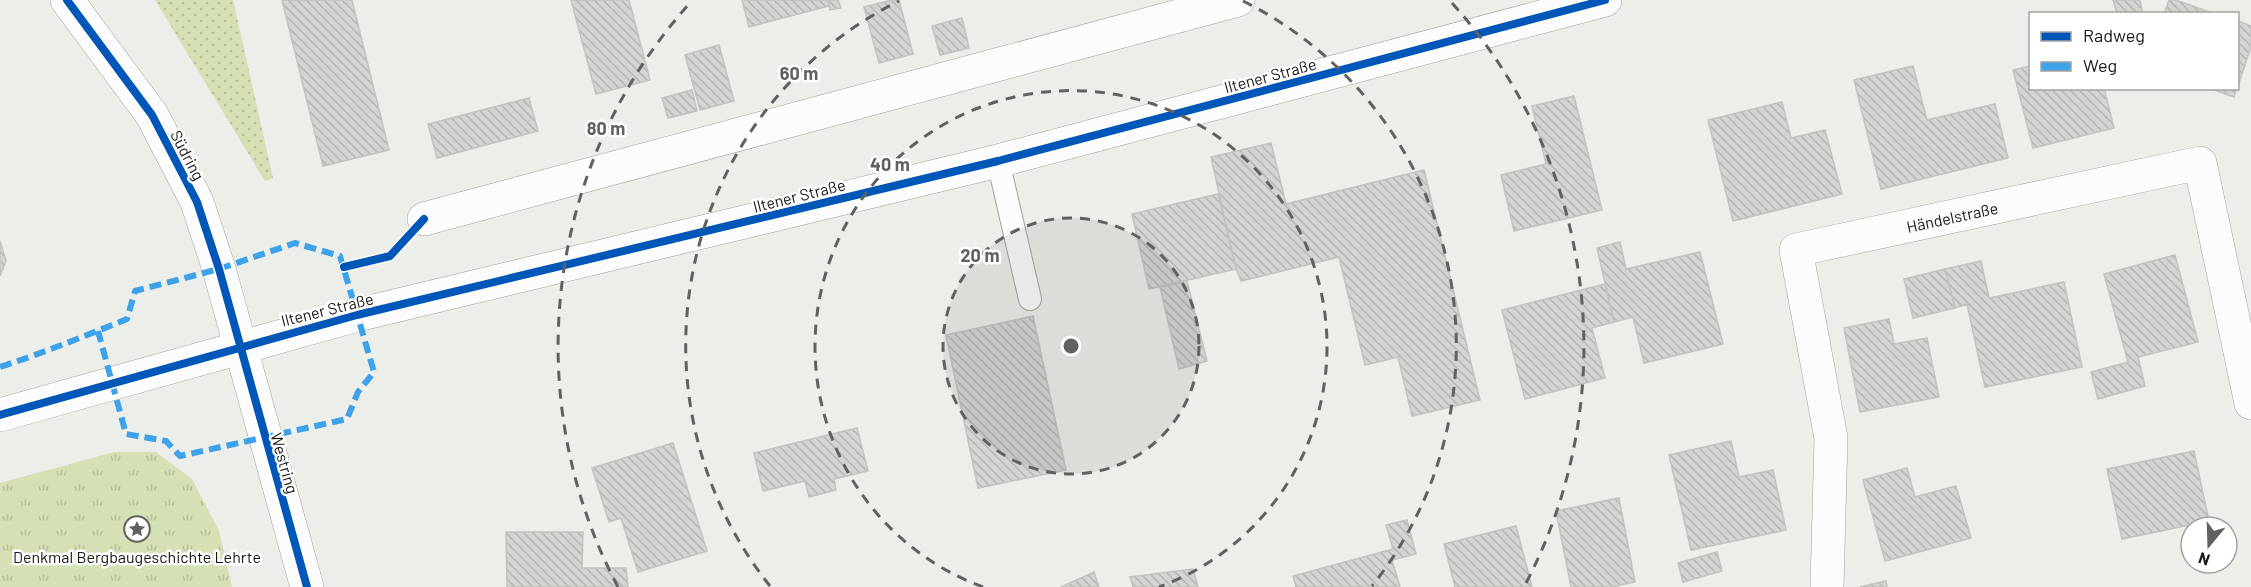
<svg xmlns="http://www.w3.org/2000/svg" width="2251" height="587" viewBox="0 0 2251 587" font-family="Barlow,sans-serif">
<style>
.grass{fill:url(#grass-dots)}
.park{fill:url(#park-tufts)}
.building{fill:url(#building-back-hatch);stroke:#c2c3bf;stroke-width:1.5}
.lines{fill:none;stroke-linecap:round;stroke-linejoin:round}
.service-casing{stroke:#a0a29e;stroke-width:24}
.minor-casing{stroke:#a0a29e;stroke-width:34}
.tertiary-casing{stroke:#a0a29e;stroke-width:34}
.service{stroke:#fcfcfc;stroke-width:22}
.minor{stroke:#fcfcfc;stroke-width:33}
.tertiary{stroke:#fcfcfc;stroke-width:33}
.quiet{stroke:#3da2ea;stroke-width:6;stroke-dasharray:12 6;stroke-linecap:butt}
.cycleway-casing{stroke:#fff;stroke-width:11}
.cycleway{stroke:#0057b8;stroke-width:8}
.ring{fill:none;stroke:#61625f;stroke-width:3;stroke-dasharray:10 8}
.labels{text-anchor:middle;dominant-baseline:central;stroke-width:5;stroke-linejoin:round;paint-order:stroke}
.street-label{font-size:16px;fill:#161715;stroke:#fff}
.poi-label{font-size:16px;fill:#161715;stroke:#fff}
.centre{fill:#61625f;stroke:#fff;stroke-width:3}
.ring-label{font-size:18px;text-anchor:middle;font-weight:bold;fill:#61625f;stroke:#fff;stroke-width:5;stroke-linejoin:round;paint-order:stroke}
</style>
<defs>
<pattern id="grass-dots" width="8" height="8" patternUnits="userSpaceOnUse" patternTransform="scale(1.5)"><rect width="8" height="8" fill="#d5e0b4"/><path d="M2 2h.1M6 6h.1" fill="none" stroke="#b6bf9a" stroke-width="1.8" stroke-linecap="round"/></pattern>
<pattern id="park-tufts" width="24" height="20" patternUnits="userSpaceOnUse" patternTransform="scale(1.5)"><rect width="24" height="20" fill="#d5e0b4"/><path d="M3 7l-1-3M5 7V3M7 7l1-3M15 17l-1-3M17 17v-4M19 17l1-3" fill="none" stroke="#b6bf9a"/></pattern>
<pattern id="building-back-hatch" width="6" height="6" patternUnits="userSpaceOnUse" patternTransform="scale(1.5)"><rect width="6" height="6" fill="#d3d5d1"/><path d="M-1 5l2 2M0 0l6 6M5-1l2 2" fill="none" stroke="#b4b6b3"/></pattern>
</defs>
<rect width="100%" height="100%" fill="#eceee9"/>
<!-- grass -->
<path class="grass" d="M155 0H233L273 178 265 181Z"/>
<!-- park -->
<path class="park" d="M114 452H156L192 479 219 531 232 587H0V483Z"/>
<!-- building -->
<path class="building" d="M282 0H352L389 150 323 166Z
M571 0H629L650 80 596 94Z
M742 0H828L829 6 749 27Z
M828 0H838L841 8 830 10Z
M892 0H899L913 54 879 63 864 7Z
M2113 0H2140L2143 14H2117Z
M2169 0H2176L2215 14H2164Z
M962 18 969 48 940 55 932 26Z
M2238 21 2251 26V47L2238 86Z
M719 45 734 101 700 110 685 55Z
M1913 66 1927 120 1995 104 2008 158 1881 189 1854 80Z
M2030 66V88H2104L2114 128 2033 148 2013 70Z
M2209 88H2237L2234 97Z
M692 90 697 111 668 118 662 98Z
M1574 96 1602 210 1514 231 1501 175 1546 164 1532 106Z
M529 98 538 131 437 158 428 124Z
M1782 102 1791 138 1825 130 1842 194 1733 221 1708 120Z
M1271 143 1286 204 1424 170 1480 400 1412 416 1398 357 1365 365 1339 257 1241 281 1236 269 1211 157Z
M1218 194 1236 269 1149 289 1132 214Z
M0 241 6 261 0 276Z
M1620 242 1626 269 1700 252 1723 344 1644 363 1633 317 1614 322 1597 248Z
M2175 255 2198 342 2138 357 2145 386 2098 399 2091 372 2128 362 2104 274Z
M1981 261 1989 298 2064 282 2082 367 1985 387 1967 304 1955 308 1945 269Z
M1945 269 1955 308 1913 318 1904 279Z
M1187 281 1207 361 1179 369 1160 287Z
M1605 284 1614 322 1592 328 1605 378 1525 399 1502 310Z
M1033 316 1066 470 978 488 946 335Z
M1889 319 1894 344 1927 338 1939 397 1860 412 1844 328Z
M857 428 868 471 834 479 836 490 809 497 805 481 763 491 754 453Z
M1731 441 1739 477 1773 470 1786 530 1691 550 1669 455Z
M673 443 707 551 638 572 621 518 609 522 592 468Z
M2194 451 2209 521 2122 539 2107 469Z
M1907 468 1915 497 1956 486 1971 538 1885 561 1863 480Z
M1619 498 1635 582 1612 587H1571L1556 511Z
M1407 520 1416 554 1392 560 1400 587H1296L1293 576 1393 549 1386 525Z
M1516 526 1532 587H1455L1444 544Z
M506 532H583L582 568H626L628 587H507Z
M1717 552 1722 571 1683 582 1678 563Z
M1193 569 1198 587H1133L1130 577Z
M1094 572 1099 587H1061Z
M1886 581 1887 587H1860Z"/>
<g class="lines">
<!-- service casing -->
<g class="service-casing">
<path id="service" d="M998 161 1030 299"/>
</g>
<!-- minor casing -->
<g class="minor-casing">
<g id="minor">
<path d="M424 219 1238 0"/>
<path id="s1" d="M1827 587 1831 438 1796 250 2200 163 2251 403"/>
</g>
</g>
<!-- tertiary casing -->
<g class="tertiary-casing">
<path id="tertiary" d="M67 0 152 115 197 202 219 269 307 587
M0 415 357 315 998 161 1605 0"/>
</g>
<!-- service -->
<use href="#service" class="service"/>
<!-- minor -->
<use href="#minor" class="minor"/>
<!-- tertiary -->
<use href="#tertiary" class="tertiary"/>
<!-- quiet -->
<path class="quiet" d="M0 367C43 353 85 336 127 319L135 291 219 269 295 243 340 256 374 372 358 392 347 419 180 456 166 441 126 434 98 331"/>
<!-- cycleway casing -->
<g class="cycleway-casing">
<path id="cycleway" d="M67 0 152 115 197 202 219 269 307 587
M344 267 390 256 424 219
M0 415 357 315 998 161 1605 0"/>
</g>
<!-- cycleway -->
<use href="#cycleway" class="cycleway"/>
</g>
<!-- distance rings -->
<circle cx="1071" cy="346" r="128" fill="#61625f" fill-opacity=".12"/>
<g class="ring">
<circle cx="1071" cy="346" r="128"/>
<path d="M983 587A256 256 0 1 1 1159 587"/>
<path d="M770 586A385 385 0 0 1 899 1M1243 1A385 385 0 0 1 1372 586"/>
<path d="M618 587A513 513 0 0 1 690 3M1452 3A513 513 0 0 1 1524 587"/>
</g>
<!-- icons -->
<defs>
<g id="sight-ring" transform="scale(1.35)"><circle r="9.5" fill="#fff" stroke="#61625f" stroke-width="1.5"/><path d="M0-6L1.8-2.2L6-1.7L2.9 1.2L3.7 5.4L0 3.3L-3.7 5.4L-2.9 1.2L-6-1.7L-1.8-2.2Z" fill="#61625f"/></g>
</defs>
<g fill-rule="evenodd">
<use href="#sight-ring" x="137" y="529"/>
</g>
<g class="labels">
<!-- street labels -->
<g class="street-label">
<text transform="translate(1270 75) rotate(-15)">Iltener Straße</text>
<text transform="translate(188 155) rotate(62)">Südring</text>
<text transform="translate(799 195) rotate(-14)">Iltener Straße</text>
<text stroke="none"><textPath href="#s1" startOffset="500">Händelstraße</textPath></text>
<text transform="translate(327 309) rotate(-14)">Iltener Straße</text>
<text transform="translate(285 463) rotate(74)">Westring</text>
</g>
<!-- poi labels -->
<g class="poi-label">
<text x="137" y="556">Denkmal Bergbaugeschichte Lehrte</text>
</g>
</g>
<circle cx="1071" cy="346" r="9" class="centre"/>
<g class="ring-label">
<text x="799" y="80">60 m</text>
<text x="606" y="135">80 m</text>
<text x="890" y="171">40 m</text>
<text x="980" y="262">20 m</text>
</g>
<!-- legend -->
<rect x="2029" y="12" width="210" height="78" fill="#ffffff" stroke="#a2a2a1" stroke-width="1.5"/>
<rect x="2041" y="32" width="30" height="9" fill="#0057b8" stroke="#a2a2a1" stroke-width="1.5"/>
<text x="2083" y="42" font-size="18" fill="#161715">Radweg</text>
<rect x="2041" y="62" width="30" height="9" fill="#3da2ea" stroke="#a2a2a1" stroke-width="1.5"/>
<text x="2083" y="72" font-size="18" fill="#161715">Weg</text>
<!-- north arrow -->
<g transform="translate(2209 545) rotate(199)"><circle r="28" fill="#ffffff" stroke="#a2a2a1" stroke-width="1.5"/>
<path d="M0-4.5L10 22L0 15L-10 22Z" fill="#61625f"/>
<text y="-9" font-size="16" font-weight="bold" text-anchor="middle" fill="#161715">N</text>
</g>
</svg>
